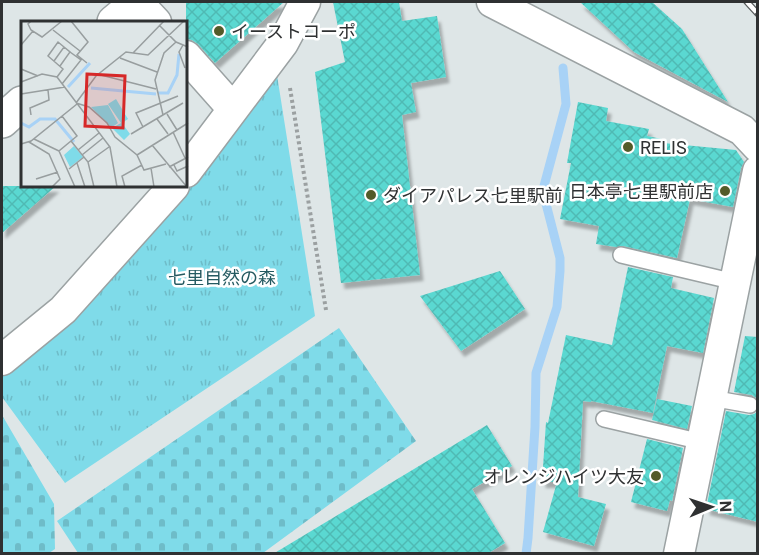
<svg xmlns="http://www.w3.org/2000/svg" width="759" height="555" viewBox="0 0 759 555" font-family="Roboto,'Noto Sans JP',sans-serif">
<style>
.cemetery{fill:url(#cemetery-stones)}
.park{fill:url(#park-tufts)}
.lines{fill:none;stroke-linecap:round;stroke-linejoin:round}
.stream{stroke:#a8d2f6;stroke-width:9}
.building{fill:url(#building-cross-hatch);filter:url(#shadow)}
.service-casing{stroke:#9ba2a3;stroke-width:18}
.minor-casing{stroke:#9ba2a3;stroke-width:33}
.tertiary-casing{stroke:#9ba2a3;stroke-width:36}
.path{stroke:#9ba0a1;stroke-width:4;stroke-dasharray:3 3;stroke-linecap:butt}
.service{stroke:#fff;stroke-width:15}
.minor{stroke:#fff;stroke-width:30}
.tertiary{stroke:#fff;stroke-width:33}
.rail-casing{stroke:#565a5b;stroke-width:7}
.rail{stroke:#fff;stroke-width:4.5;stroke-dasharray:14;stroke-linecap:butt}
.poi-dot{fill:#535b29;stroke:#fff;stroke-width:2}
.labels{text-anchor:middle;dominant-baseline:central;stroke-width:5;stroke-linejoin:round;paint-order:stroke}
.poi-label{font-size:18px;fill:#2f3132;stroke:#fff;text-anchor:start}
.park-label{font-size:18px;fill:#255a61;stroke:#fff}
.inset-river{fill:none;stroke:#a8d2f6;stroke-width:3}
.inset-road{fill:none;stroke:#989e9f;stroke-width:1.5}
.view{fill:#d62828;fill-opacity:0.15;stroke:#d62828;stroke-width:3}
.inset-edge{fill:none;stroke:#2f3132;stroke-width:3}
</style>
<defs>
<pattern id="cemetery-stones" width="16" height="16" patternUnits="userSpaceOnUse" patternTransform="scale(1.5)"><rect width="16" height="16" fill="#7fdbe9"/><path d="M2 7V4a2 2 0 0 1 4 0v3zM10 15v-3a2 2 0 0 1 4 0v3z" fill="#6ebcc8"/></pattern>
<pattern id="park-tufts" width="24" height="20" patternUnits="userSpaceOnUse" patternTransform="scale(1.5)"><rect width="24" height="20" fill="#7fdbe9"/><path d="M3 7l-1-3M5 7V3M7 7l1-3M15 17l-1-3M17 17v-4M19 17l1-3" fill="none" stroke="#6ebcc8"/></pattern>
<pattern id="building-cross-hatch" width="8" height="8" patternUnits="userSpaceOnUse" patternTransform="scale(1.5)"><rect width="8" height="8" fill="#5ad8d1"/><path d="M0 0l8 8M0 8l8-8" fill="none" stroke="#4fbab4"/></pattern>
<filter id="shadow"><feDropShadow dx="3.5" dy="6" stdDeviation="1.5" flood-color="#0004"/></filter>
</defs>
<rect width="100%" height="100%" fill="#dee6e7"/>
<!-- cemetery -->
<path class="cemetery" d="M339 328 416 441 263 553H78L57 521Z
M2 415 54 504 55 549 49 553H2Z"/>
<!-- park -->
<path class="park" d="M277 75 315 316 65 483 2 397V377L56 334Z"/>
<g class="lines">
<!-- stream -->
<path class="stream" d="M526 554 528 538 535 427 536 373 557 307 560 271V258L544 196V186L566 104 563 68"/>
</g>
<!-- building -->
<path class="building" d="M186 2H284L215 63 198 44 192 40 186 39Z
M333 2H399L402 21 437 16 446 77 411 83 416 112 402 115 420 275 341 283 315 72 345 62Z
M580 2H652L682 29 728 102 634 52Z
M578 102 608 108 606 121 649 129 647 136 667 140 663 143 736 150 744 162 741 168 733 207 690 199 677 258 623 246 616 247 596 244 599 226 560 219 571 163H567Z
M2 186H56L2 233Z
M628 267 673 277 671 288 714 298 703 353 667 346 653 413 591 401V402L583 401 578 497 606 504 594 546 543 532 557 482H542L546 422 548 423 566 335 612 345Z
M500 271 525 309 461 351 420 296Z
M745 336 758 337V399L752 395 734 392Z
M657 399 692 406 687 429 652 420Z
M726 411 749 415 754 414 758 411V522L706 509Z
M487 425 512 466 472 489 505 543 487 554H273Z
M647 439 683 448 672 501 670 500 667 511 631 502Z"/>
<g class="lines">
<!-- service casing -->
<g class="service-casing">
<path id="service" d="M621 255 735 282
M711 398 750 405
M604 419 702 442"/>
</g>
<!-- minor casing -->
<g class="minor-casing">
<path id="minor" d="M137 2 156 22
M492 2 742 130 758 147
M186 56 233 109
M186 172 283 43 305 2
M2 360 63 310 174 186
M679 554 758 171"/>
</g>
<!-- tertiary casing -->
<g class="tertiary-casing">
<path id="tertiary" d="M114 22 138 2
M2 121 22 103"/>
</g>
<!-- path -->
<path class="path" d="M290 88 326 310"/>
<!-- service -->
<use href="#service" class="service"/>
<!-- minor -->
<use href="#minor" class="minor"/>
<!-- tertiary -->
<use href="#tertiary" class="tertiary"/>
<!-- rail casing -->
<g class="rail-casing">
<path id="rail" d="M747 2 758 14"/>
</g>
<!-- rail -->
<use href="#rail" class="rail"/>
</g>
<!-- markers -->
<g class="poi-dot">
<circle cx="219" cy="31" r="6"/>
<circle cx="628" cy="147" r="6"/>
<circle cx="725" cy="191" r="6"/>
<circle cx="371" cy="195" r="6"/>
<circle cx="656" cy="476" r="6"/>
</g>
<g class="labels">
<!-- poi labels -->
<g class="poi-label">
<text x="231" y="31">イーストコーポ</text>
<text x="640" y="147">RELIS</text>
<text x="713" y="191" text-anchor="end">日本亭七里駅前店</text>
<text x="383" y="195">ダイアパレス七里駅前</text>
<text x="644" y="476" text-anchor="end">オレンジハイツ大友</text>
</g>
<!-- park labels -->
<g class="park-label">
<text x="222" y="277">七里自然の森</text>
</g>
</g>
<!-- overview -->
<g transform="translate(21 21)">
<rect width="166" height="166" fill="#dee6e7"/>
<path d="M95 78 107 98 101 102 109 113 103 119 91 107 100 102 87 83Z" fill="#7fdbe9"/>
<path d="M87 84 97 102 90 107 70 86ZM53 125 62 136 49 146 43 134Z" fill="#7fdbe9"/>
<path class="inset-river" d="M47 66 69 42M70 67 135 73M137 72H147L156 54 158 33M0 102 8 106 19 98H34L53 121"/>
<path class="inset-road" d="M10 0 7 3 10 9 21 16 41 0M50 0 67 21 56 34 66 42M138 4 155 21 167 26M32 9 59 30M0 24 12 10M162 24 158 31 164 47M112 32 143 0M99 37 136 51M33 40 43 26 49 31 39 45M0 48 17 55M76 53 135 68M36 56 42 48 27 35 37 21 43 26M0 61 21 53 36 56 89 126 96 166M41 63 60 39 49 31M0 73 44 66M55 82 75 55 105 31 127 34 163 0M55 82 68 86 86 102 94 116 116 134 123 149 145 143M146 93 156 109M10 94 9 87 28 79 27 69M142 94 134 59 143 32 155 21M41 95 56 115 38 130 54 166M136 98 147 113M122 106 115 92 157 75M152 111 164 137M110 113 162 82M13 118 38 130M50 120 67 141 73 166M8 121 28 133 39 158 31 166M0 123 10 120 56 83M131 124 166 166M57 129 78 112M61 134 82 117M116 134 167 102M67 141 88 126M56 142 64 166M153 144 156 150 167 145M148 146 167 136M130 147 133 166M48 148 63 136M15 158 37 151M104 166 101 155 121 144"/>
<path class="view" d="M66 53 104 55 102 107 64 105Z"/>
<rect width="166" height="166" class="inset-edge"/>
</g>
<!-- border -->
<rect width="759" height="555" fill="none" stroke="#2f3132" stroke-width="6"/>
<!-- north arrow -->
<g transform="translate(711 507) rotate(88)" stroke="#ffffff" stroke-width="4.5" paint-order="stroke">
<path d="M0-4.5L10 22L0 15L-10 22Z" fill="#2f3132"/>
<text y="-9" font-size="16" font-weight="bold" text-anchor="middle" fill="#2f3132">N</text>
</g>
</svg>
